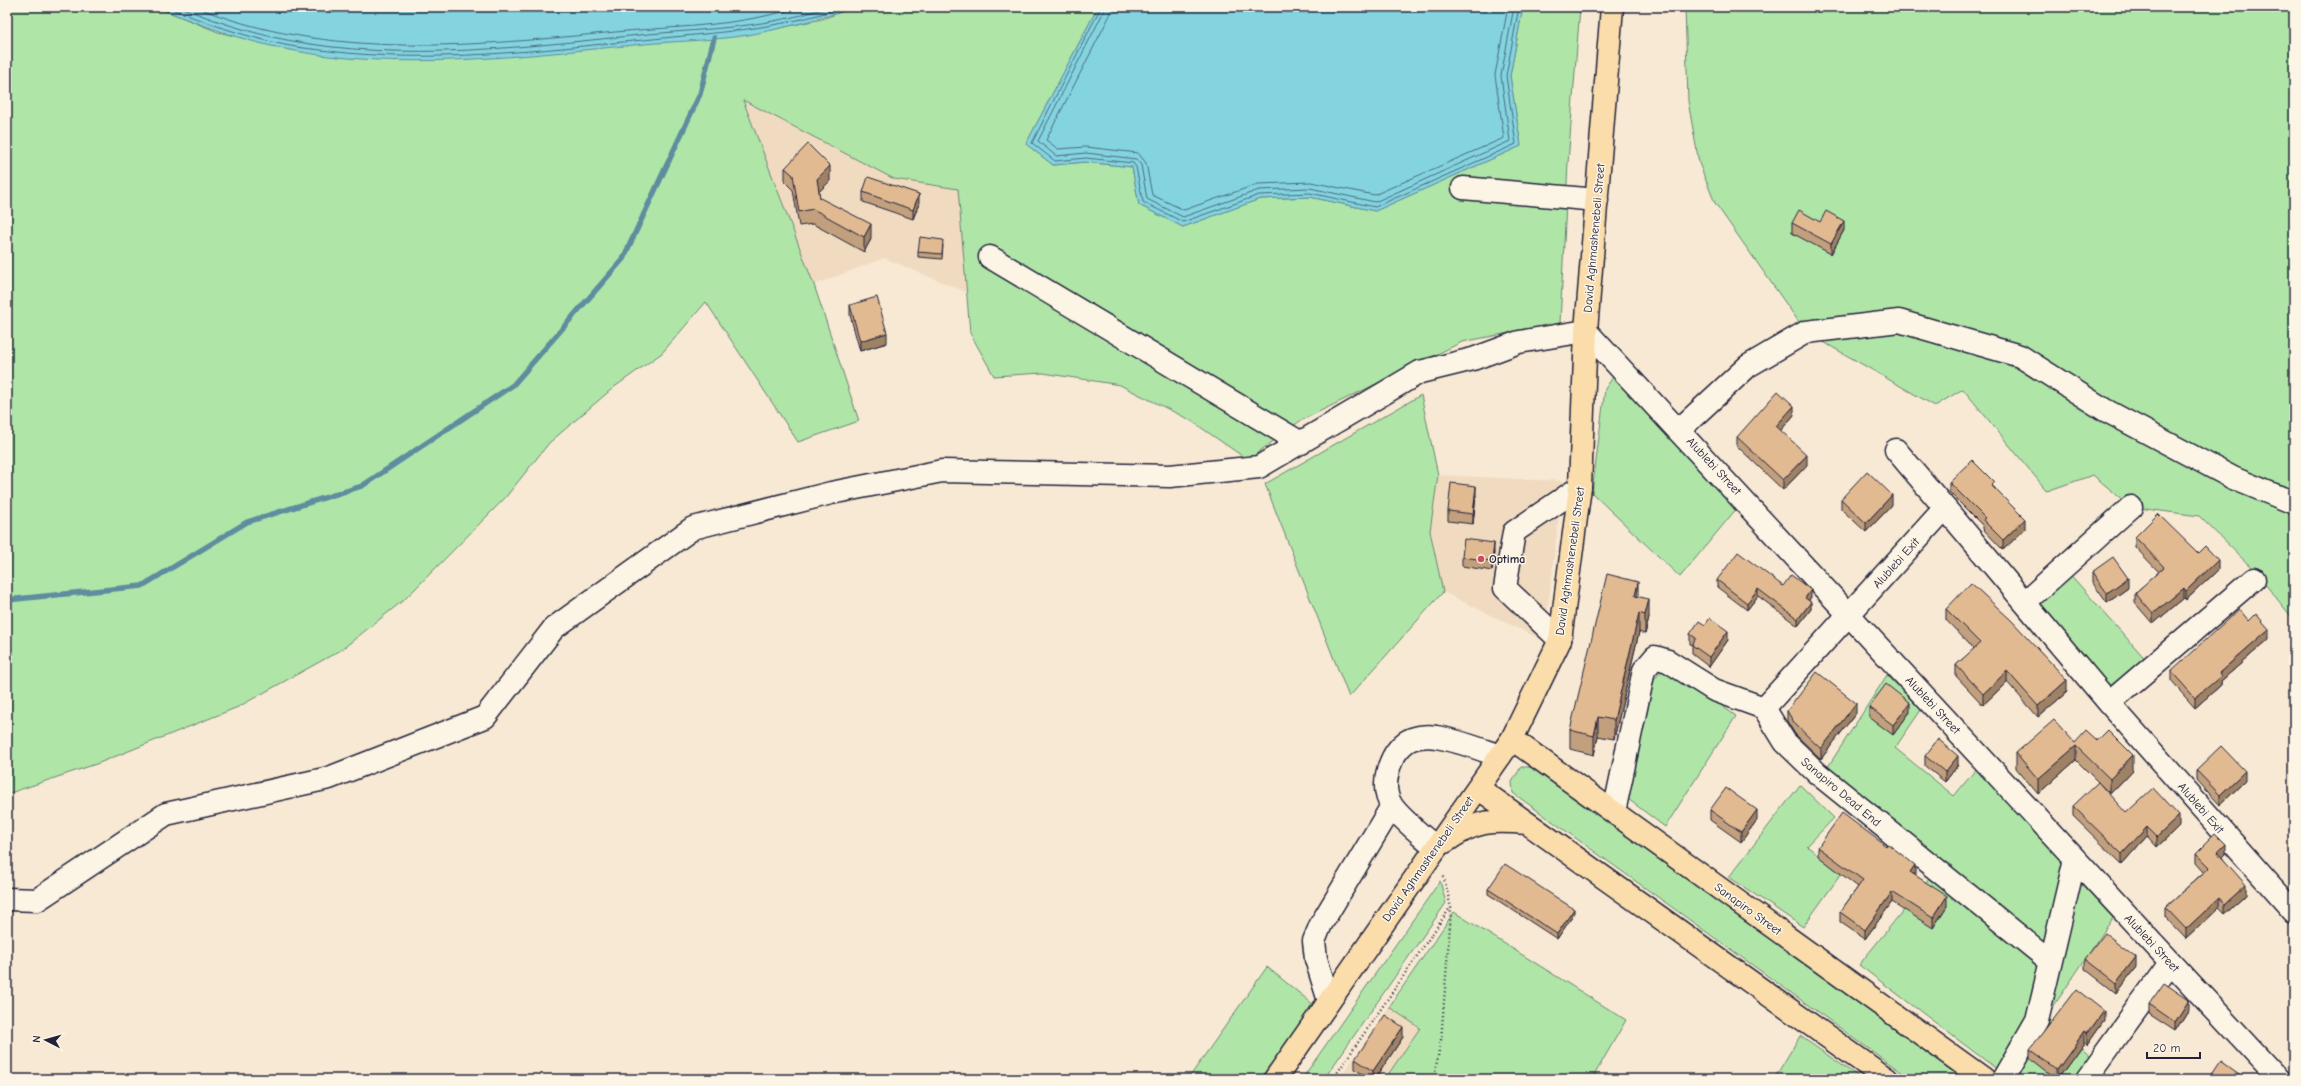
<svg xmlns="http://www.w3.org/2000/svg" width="2301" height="1086" viewBox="0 0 2301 1086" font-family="'Comic Neue',sans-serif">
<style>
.built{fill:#f1dbc0}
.green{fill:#b0e5a8;stroke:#698472}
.water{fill:#84d4e0;stroke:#5d8d9e}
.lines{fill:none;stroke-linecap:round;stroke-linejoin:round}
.shore{stroke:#49697d;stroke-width:1}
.stream{stroke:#5d8d9e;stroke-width:5.5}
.minor-casing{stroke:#22223b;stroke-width:25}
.major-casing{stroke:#22223b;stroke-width:25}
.path{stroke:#22223b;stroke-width:2.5;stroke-dasharray:1 3;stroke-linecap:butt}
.minor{stroke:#fcf5e5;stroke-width:22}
.major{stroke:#faddab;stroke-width:22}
.wall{fill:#c2a07e;stroke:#22223b}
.shaded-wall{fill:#9e8266;stroke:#22223b}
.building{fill:#e2ba92;stroke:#22223b}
.poi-dot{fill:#d1495b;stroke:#fcf5e5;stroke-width:1.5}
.labels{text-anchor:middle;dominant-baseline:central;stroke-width:3;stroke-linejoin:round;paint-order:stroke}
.street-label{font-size:12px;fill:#22223b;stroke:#fcf5e5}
.poi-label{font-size:12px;font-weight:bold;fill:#22223b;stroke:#fcf5e5;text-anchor:start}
</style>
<rect width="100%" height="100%" fill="#f7e9d4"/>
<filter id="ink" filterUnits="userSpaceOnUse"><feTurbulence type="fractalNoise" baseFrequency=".025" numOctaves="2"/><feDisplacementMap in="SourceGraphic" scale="8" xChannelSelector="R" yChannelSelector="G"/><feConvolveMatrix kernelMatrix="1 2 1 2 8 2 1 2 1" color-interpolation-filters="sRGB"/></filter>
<g filter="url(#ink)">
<!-- built -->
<path class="built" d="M743 100 894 179 958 189 966 292 884 258 814 285Z
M1438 475 1563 481 1544 641 1443 592 1430 531Z
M1389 1007 1420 1028 1385 1079H1339Z"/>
<!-- green -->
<path class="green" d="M7 7H156L218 32 286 49 354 58 423 60 495 56 746 35 822 19 855 7H1098L1026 144 1053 165 1085 162 1132 167 1139 205 1183 227 1260 199 1310 197 1375 211 1521 146 1510 76 1523 7H1580L1568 163 1560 323 1462 342 1300 421 1248 460 1190 420 1120 385 1043 373 994 376 970 333 958 189 894 179 743 100 814 285 859 421 798 442 706 302 662 353 613 388 549 443 505 498 405 599 341 650 238 707 99 763 7 794Z
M1685 7H2294V620L2253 569 2199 516 2131 507 2093 475 2047 491 1963 389 1935 406 1806 332 1715 203 1699 163 1688 101Z
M1615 374 1737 508 1680 577 1592 493 1605 389Z
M1421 395 1438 475 1430 531 1443 592 1349 697 1265 484Z
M2067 571 2149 663 2111 696 2032 603Z
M1663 669 1674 672 1736 716 1665 827 1628 799 1654 680Z
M1887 675 1921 710 1895 748 1954 796 1982 762 2072 857 2048 955 1824 773Z
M1521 767H1532L1963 1079H1911L1513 793 1512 782Z
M1800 785 1834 818 1807 846 1841 874 1803 927 1729 877Z
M1934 872 2044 959 2031 1011 1998 1070 1859 965Z
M1440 881 1446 903 1324 1079H1302Z
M2079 881 2113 918 2047 1016 2093 1058 2076 1079H2013Z
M1454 912 1626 1020 1592 1079H1385L1420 1028 1389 1007Z
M1267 967 1314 1005 1263 1079H1188Z
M1800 1036 1862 1079H1774Z"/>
<!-- water -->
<path class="water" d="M156 7H855C820 19 784 28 748 35 711 41 671 41 634 45 522 56 396 72 285 49 240 40 199 24 156 7Z
M1098 7H1523L1510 76 1521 146 1375 211 1310 197 1260 199 1183 227 1139 205 1132 167 1085 162 1053 165 1026 144Z"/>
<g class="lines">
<!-- shore -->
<path class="shore" d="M167 7C206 23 243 36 285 45 299 48 315 49 329 51 433 64 540 50 643 40 710 33 778 30 843 7
M180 7C215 21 250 33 287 40 403 63 532 46 649 34 708 29 771 27 828 7
M196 7C328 61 476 46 615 32 658 28 702 27 744 20 764 17 785 11 805 7
M1101 7 1032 143 1055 161 1086 158 1133 163 1136 167 1143 202 1183 222 1259 195 1310 193 1375 207 1516 144 1506 76 1519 7
M1106 7 1038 141 1056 156 1086 153 1136 159 1141 165 1147 199 1183 217 1259 190 1310 188 1375 202 1510 141 1501 76 1514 7
M1112 7 1110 15 1046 140 1058 149 1086 147 1138 153 1146 163 1152 195 1184 210 1258 184 1311 182 1374 195 1504 138 1495 75 1508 7"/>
<!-- stream -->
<path class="stream" d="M7 600 142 586 247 522 362 486 513 385 623 259 700 94 714 38"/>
<!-- minor casing -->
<g class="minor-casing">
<path id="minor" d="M1463 188 1597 200
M990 257 1301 443
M1680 429 1748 366 1806 332 1899 321 2020 356 2105 410 2233 478 2294 503
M1896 450 1945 508
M2025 602 2131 507
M1560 640 1505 588 1514 532 1580 487
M2109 703 2254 579
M1764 708 1945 508 2109 703 2294 912
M1614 812 1644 670 1655 657 1668 661 1714 690 1764 708 1785 742 1817 773 2050 961
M1436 848C1424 837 1401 819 1392 806 1379 787 1389 755 1406 742 1413 737 1427 735 1436 737 1457 740 1479 749 1500 756
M7 899 37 900 166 814 329 778 485 717 554 628 693 528 831 493 942 471 1170 476 1259 467 1420 372 1473 359 1519 342 1586 331 2279 1079
M1329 1001 1316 959 1314 941 1321 924 1392 806
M2003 1079 2037 1020 2075 859
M2086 1079 2170 963"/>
</g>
<!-- major casing -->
<g class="major-casing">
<path id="major" d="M1512 739 1984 1079
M1478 788 1887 1079
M1445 842C1475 820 1491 820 1527 823
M1275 1079 1512 739 1560 640 1580 487 1586 331 1612 7"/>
</g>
<!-- path -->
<path class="path" d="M1333 1079 1450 908
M1438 1079 1435 1072 1441 1040 1450 925 1451 908 1443 874"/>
<!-- minor -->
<use href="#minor" class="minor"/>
<!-- major -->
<use href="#major" class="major"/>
</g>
<!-- wall -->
<path class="wall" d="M785 168 830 181 819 192 820 198 871 239 864 252 813 224 799 226 793 190 785 182Z
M863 192 919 204 913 219 863 202Z
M1792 223 1844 230 1831 254 1792 233Z
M943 245 942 259 918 257V252Z
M850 305 887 343 860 351 850 315Z
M1794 415 1780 431 1807 465 1783 490 1737 446V437Z
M1949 482 1994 487 2025 529 2003 550 1983 529V526L1949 492Z
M1476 496 1473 524 1448 521V511Z
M1841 499 1892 505 1866 532 1841 509Z
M2135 537 2198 553 2218 570 2186 600 2184 598 2153 624 2135 603V593L2159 572 2135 547Z
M1494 552 1492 571 1462 566V557Z
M2092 572 2128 588 2107 603 2092 582Z
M1717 580 1783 586 1811 597 1809 600 1811 609 1798 626 1758 596 1747 610 1717 587Z
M1638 597 1649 618 1645 634 1639 632 1614 739 1598 736 1594 755 1570 749V730Z
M1946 609 2067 692 2038 717 2007 682 1983 705 1956 676V665L1974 649 1946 620Z
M2249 621 2269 639 2221 681V685L2195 708 2171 681V671Z
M1690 634 1728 640 1709 667 1692 654V645L1690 644Z
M1869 707 1910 712 1893 735 1869 717Z
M1787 711 1856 713 1821 759 1795 734 1787 721Z
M2293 725H2294V737L2293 734Z
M2097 741 2133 770 2110 794 2076 760 2038 794 2016 768V753L2075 743Z
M1925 756 1958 765 1945 782 1925 766Z
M2196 770 2245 781 2220 805 2196 779Z
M2073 806 2126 813 2179 826 2157 847 2147 836 2122 864 2073 816Z
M1710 810 1757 820 1741 842 1710 820Z
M1818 847 1915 874V875L1947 906 1933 928 1892 902 1865 939 1840 922V912L1858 887 1818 856Z
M2196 853 2225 854 2222 857 2246 895 2225 914 2219 908 2186 939 2165 917V907L2204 872 2196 863Z
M1488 889 1574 914 1557 939 1488 894Z
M2085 959 2136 967 2116 993 2085 969Z
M2149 1004 2189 1009 2175 1031 2149 1014Z
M2104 1020 2087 1044 2084 1042 2057 1079 2030 1058V1049Z
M1403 1037 1375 1079H1370L1355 1069V1059Z"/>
<!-- shaded-wall -->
<path class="shaded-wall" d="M830 166V181L817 194V179Z
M919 194V204L913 219V210Z
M1844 221V230L1831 254V244Z
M871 224V239L864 252V237Z
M887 333V343L860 351V341Z
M1794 406V415L1776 436V426Z
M1807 455V465L1783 490V480Z
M1476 486V496L1473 524V514Z
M1892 495V505L1866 532V523Z
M2025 519V529L2003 550V540Z
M1494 543V552L1492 571V561Z
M2218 560V570L2186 600V591Z
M2128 578V588L2107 603V593Z
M1638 582V601L1635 596Z
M2184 588V598L2153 624V614Z
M1758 589V596L1747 610V603Z
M1811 590V597L1805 605V598Z
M1649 599V618L1645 634V615Z
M1811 602V609L1798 626V619Z
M1639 613V632L1614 739V720Z
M2269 629V639L2221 681V685L2195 708V698L2219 673Z
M1728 631V640L1709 667V657Z
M2007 671V682L1983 705V694Z
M2067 680V692L2038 717V706Z
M1856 703V713L1821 759V749Z
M1910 703V712L1893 735V725Z
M1598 717V736L1594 755V736Z
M2076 746V760L2038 794V779Z
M2133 755V770L2110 794V779Z
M1958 756V765L1945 782V772Z
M2245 771V781L2220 805V795Z
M1757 810V820L1741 842V832Z
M2179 816V826L2157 847V837Z
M2147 827V836L2122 864V854Z
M2225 844V854L2217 862V852Z
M1915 865V874L1910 882V872Z
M2246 885V895L2225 914V904Z
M1892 892V902L1865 939V930Z
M1947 896V906L1933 928V918Z
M2219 898V908L2186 939V929Z
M1574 909V914L1557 939V934Z
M2136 957V967L2116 993V983Z
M2189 1000V1009L2175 1031V1022Z
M2104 1011V1020L2087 1044V1034Z
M1403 1027V1037L1375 1079H1373V1071Z
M2084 1032V1042L2057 1079V1069Z"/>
<!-- building -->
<path class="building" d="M808 144 830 166 817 179 820 198 871 224 864 237 813 209 799 212 793 175 785 168Z
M868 177 919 194 913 210 863 192Z
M1799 210 1820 222 1826 211 1844 221 1831 244 1792 223Z
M920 237 943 240 942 254 918 252Z
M877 297 887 333 860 341 850 305Z
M1778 391 1794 406 1776 426 1807 455 1783 480 1737 437Z
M1972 460 1994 482 1991 485 2025 519 2003 540 1983 520 1985 518 1949 482Z
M1867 471 1892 495 1866 523 1841 499Z
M1451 483 1476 486 1473 514 1448 511Z
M2158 514 2198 553 2205 546 2218 560 2186 591 2184 588 2153 614 2135 593 2164 567 2135 537Z
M1464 539 1494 543 1492 561 1462 557Z
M1738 552 1783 586 1791 575 1811 590 1805 598 1811 602 1798 619 1758 589 1747 603 1717 580Z
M2113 557 2128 578 2107 593 2092 572Z
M1607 574 1638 582 1635 596 1649 599 1645 615 1639 613 1614 720 1598 717 1594 736 1570 730Z
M1971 583 2011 620 2067 680 2038 706 2007 671 1983 694 1956 665 1980 643 1946 609Z
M2239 609 2249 621 2256 614 2269 629 2219 673 2221 676 2195 698 2171 671Z
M1710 618 1728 631 1709 657 1692 645 1696 638 1690 634 1699 621 1705 625Z
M1817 672 1856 703 1821 749 1795 724 1787 711Z
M1886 684 1910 703 1893 725 1869 707Z
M2054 720 2075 743 2086 731 2097 741 2108 730 2133 755 2110 779 2076 746 2038 779 2016 753Z
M1938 739 1958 756 1945 772 1925 756Z
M2221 746 2245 771 2220 795 2196 770Z
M2098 782 2126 813 2153 788 2179 816 2157 837 2147 827 2122 854 2073 806Z
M1726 788 1757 810 1741 832 1710 810Z
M1842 813 1886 846 1888 844 1915 865 1910 872 1947 896 1933 918 1892 892 1865 930 1840 912 1863 880 1818 847Z
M2215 834 2225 844 2217 852 2246 885 2225 904 2219 898 2186 929 2165 907 2210 867 2196 853Z
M1505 864 1574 909 1557 934 1488 889Z
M2105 933 2136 957 2116 983 2085 959Z
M2164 983 2189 1000 2175 1022 2149 1004Z
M2076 989 2104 1011 2087 1034 2084 1032 2057 1069 2030 1049Z
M1385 1015 1403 1027 1373 1071 1355 1059Z
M2221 1061 2246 1079H2209Z"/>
</g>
<!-- markers -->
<circle class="poi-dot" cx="1481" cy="559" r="4"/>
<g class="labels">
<!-- street labels -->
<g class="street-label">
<text transform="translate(1594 238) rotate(-85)">David Aghmashenebeli Street</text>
<text transform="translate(1714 466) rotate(47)">Alublebi Street</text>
<text transform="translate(1570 561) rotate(-82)">David Aghmashenebeli Street</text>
<text transform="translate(1896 563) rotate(-48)">Alublebi Exit</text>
<text transform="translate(1933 705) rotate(47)">Alublebi Street</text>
<text transform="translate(1841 792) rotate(40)">Sanapiro Dead End</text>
<text transform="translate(2201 808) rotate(49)">Alublebi Exit</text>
<text transform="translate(1428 859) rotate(-55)">David Aghmashenebeli Street</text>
<text transform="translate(1748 909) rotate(36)">Sanapiro Street</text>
<text transform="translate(2152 943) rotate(47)">Alublebi Street</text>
</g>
<!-- poi labels -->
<g class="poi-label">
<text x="1489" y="559">Optima</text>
</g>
</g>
<!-- margin -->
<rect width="2301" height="1086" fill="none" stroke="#fcf5e5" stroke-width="24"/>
<rect x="12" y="12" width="2277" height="1062" fill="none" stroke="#22223b" stroke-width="1.5" filter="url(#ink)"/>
<!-- north arrow -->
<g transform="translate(46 1040) rotate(276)" stroke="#fcf5e5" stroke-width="3" paint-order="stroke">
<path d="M0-3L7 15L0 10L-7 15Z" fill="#22223b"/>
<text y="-6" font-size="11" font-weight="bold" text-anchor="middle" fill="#22223b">N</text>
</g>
<!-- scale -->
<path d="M2147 1052v6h53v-6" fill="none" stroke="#22223b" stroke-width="2"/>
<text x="2153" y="1052" font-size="12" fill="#22223b" stroke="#fcf5e5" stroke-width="3" paint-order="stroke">20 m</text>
</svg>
